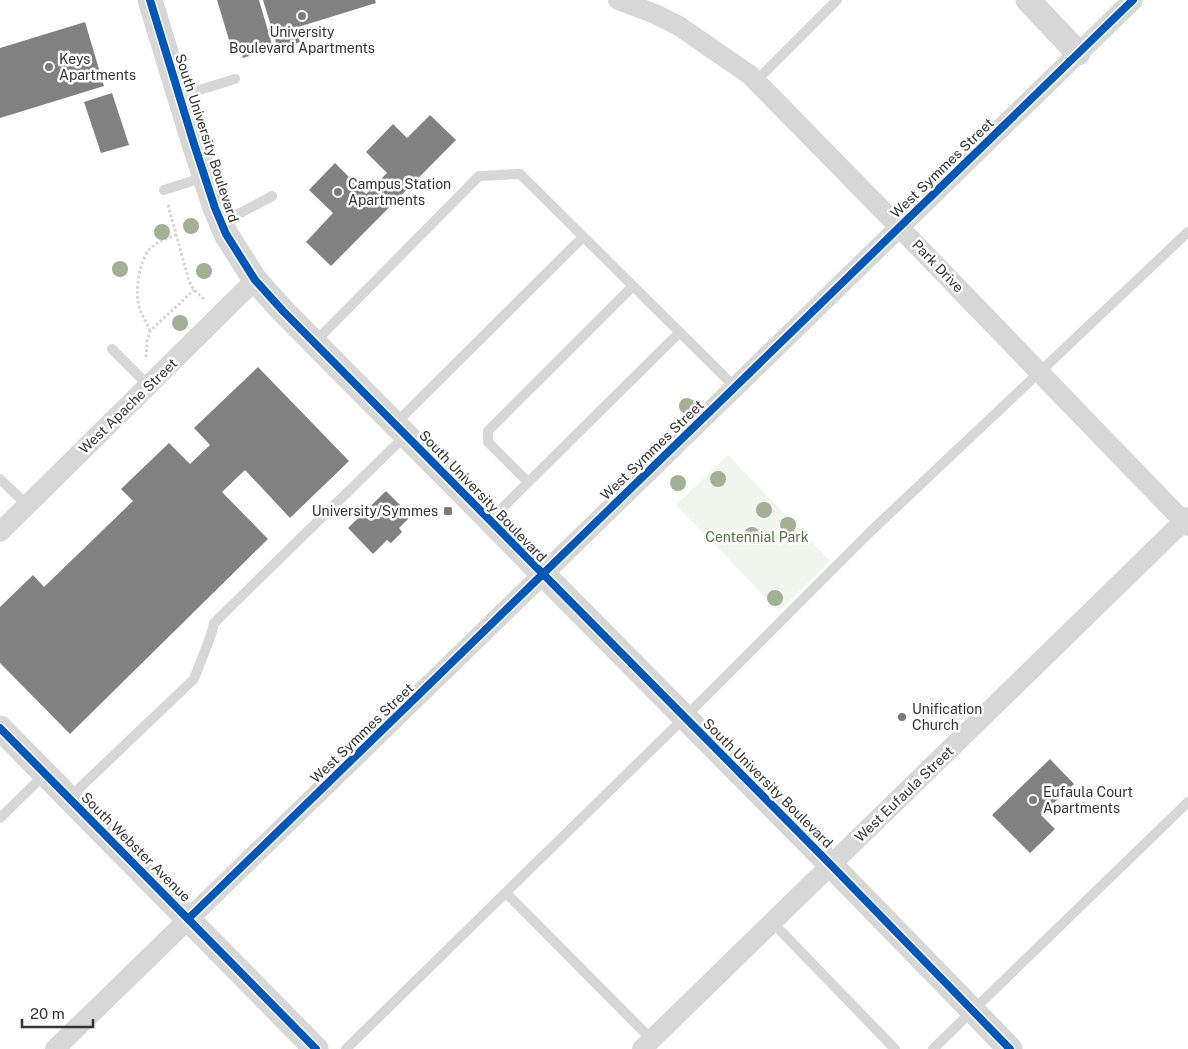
<svg xmlns="http://www.w3.org/2000/svg" width="1188" height="1049" viewBox="0 0 1188 1049" font-family="'Public Sans',sans-serif">
<style>
.green{fill:#f1f5ed}
.building{fill:#818181}
.lines{fill:none;stroke-linecap:round;stroke-linejoin:round}
.path{stroke:#d6d6d6;stroke-width:3;stroke-dasharray:2.5 2.5;stroke-linecap:butt}
.service{stroke:#d7d7d7;stroke-width:10}
.minor{stroke:#d7d7d7;stroke-width:20}
.tertiary{stroke:#d7d7d7;stroke-width:25}
.cycleway-casing{stroke:#fff;stroke-width:11}
.cycleway{stroke:#0057b8;stroke-width:8}
.tree{fill:#a2b095}
.poi-dot{fill:#7a7a7a;stroke:#fff;stroke-width:2}
.labels{text-anchor:middle;dominant-baseline:central;stroke-width:5;stroke-linejoin:round;paint-order:stroke}
.poi-label{font-size:14px;fill:#333;stroke:#fff;text-anchor:start}
.street-label{font-size:14px;fill:#333;stroke:#fff}
.park-label{font-size:14px;fill:#56703f;stroke:#fff}
</style>
<rect width="100%" height="100%" fill="#fff"/>
<!-- green -->
<path class="green" d="M728 455 830 561 779 611 676 505Z"/>
<!-- building -->
<path class="building" d="M217 0H259L273 48 243 58 237 41 230 43Z
M263 0H375L376 3 295 28 300 42 278 49Z
M85 22 104 86 0 118V48Z
M112 93 129 145 101 153 84 102Z
M430 115 456 140 331 266 306 242 333 213 309 190 335 163 366 194 387 173 366 152 393 124 407 138Z
M258 367 349 461 290 518 245 470 222 492 268 539 70 734 0 663V607L33 575 44 587 133 501 121 489 169 443 190 464 210 445 194 428Z
M386 491 411 516 399 528 402 532 391 543 387 540 373 554 348 528Z
M1050 759 1074 784 1041 815 1055 829 1030 853 992 815Z"/>
<g class="lines">
<!-- path -->
<path class="path" d="M168 205 189 281 194 290 205 300
M150 331C147 322 141 315 139 306 135 292 139 261 149 250 156 242 166 239 176 235
M146 357 147 341 150 331 194 290"/>
<!-- service -->
<path class="service" d="M756 81 837 0
M180 96 235 79
M164 190 205 177
M222 223 272 196
M315 342 479 176 520 174 735 387
M112 349 149 386
M395 424 583 237
M0 479 27 505
M528 482 488 442V431L633 286
M490 520 680 332
M69 798 194 679 211 635 214 623 406 435
M0 818 45 774
M506 893 652 1040
M772 922 895 1049
M346 1049 685 717 869 533 1188 232
M933 1049 1188 802"/>
<!-- minor -->
<path class="minor" d="M618 0 655 14 679 26 750 75 899 227 1188 526
M0 532 255 280
M55 1049 1133 0
M642 1049 1188 517"/>
<!-- tertiary -->
<path class="tertiary" d="M150 0 194 144 215 208 226 234 255 280 283 311 831 865 1010 1049
M1028 0 1078 53
M0 728 316 1049"/>
<!-- cycleway casing -->
<g class="cycleway-casing">
<path id="cycleway" d="M150 0 194 144 215 208 226 234 255 280 283 311 831 865 1010 1049
M0 728 316 1049
M188 919 1133 0"/>
</g>
<!-- cycleway -->
<use href="#cycleway" class="cycleway"/>
</g>
<!-- trees -->
<g class="tree">
<circle cx="191" cy="226" r="8"/>
<circle cx="162" cy="232" r="8"/>
<circle cx="120" cy="269" r="8"/>
<circle cx="204" cy="271" r="8"/>
<circle cx="180" cy="323" r="8"/>
<circle cx="687" cy="406" r="8"/>
<circle cx="718" cy="479" r="8"/>
<circle cx="678" cy="483" r="8"/>
<circle cx="764" cy="510" r="8"/>
<circle cx="788" cy="525" r="8"/>
<circle cx="752" cy="535" r="8"/>
<circle cx="775" cy="598" r="8"/>
</g>
<!-- markers -->
<g class="poi-dot">
<circle cx="302" cy="16" r="5"/>
<circle cx="49" cy="67" r="5"/>
<circle cx="338" cy="192" r="5"/>
<rect x="443" y="506" width="10" height="10" rx="2.5"/>
<circle cx="902" cy="717" r="5"/>
<circle cx="1033" cy="800" r="5"/>
</g>
<g class="labels">
<!-- poi labels -->
<g class="poi-label">
<text x="302" y="32" text-anchor="middle">University<tspan x="302" dy="16">Boulevard Apartments</tspan></text>
<text x="59" y="59">Keys<tspan x="59" dy="16">Apartments</tspan></text>
<text x="348" y="184">Campus Station<tspan x="348" dy="16">Apartments</tspan></text>
<text x="438" y="511" text-anchor="end">University/Symmes</text>
<text x="912" y="709">Unification<tspan x="912" dy="16">Church</tspan></text>
<text x="1043" y="792">Eufaula Court<tspan x="1043" dy="16">Apartments</tspan></text>
</g>
<!-- street labels -->
<g class="street-label">
<text transform="translate(207 138) rotate(72)">South University Boulevard</text>
<text transform="translate(942 168) rotate(-44)">West Symmes Street</text>
<text transform="translate(938 266) rotate(46)">Park Drive</text>
<text transform="translate(128 406) rotate(-44)">West Apache Street</text>
<text transform="translate(652 450) rotate(-44)">West Symmes Street</text>
<text transform="translate(483 496) rotate(46)">South University Boulevard</text>
<text transform="translate(362 733) rotate(-44)">West Symmes Street</text>
<text transform="translate(768 783) rotate(45)">South University Boulevard</text>
<text transform="translate(904 794) rotate(-44)">West Eufaula Street</text>
<text transform="translate(136 847) rotate(45)">South Webster Avenue</text>
</g>
<!-- park labels -->
<g class="park-label">
<text x="757" y="537">Centennial Park</text>
</g>
</g>
<!-- scale -->
<path d="M22 1019v8h71v-8" fill="none" stroke="#333333" stroke-width="2.5"/>
<text x="30" y="1019" font-size="15" fill="#333333" stroke="#ffffff" stroke-width="4" paint-order="stroke">20 m</text>
</svg>
